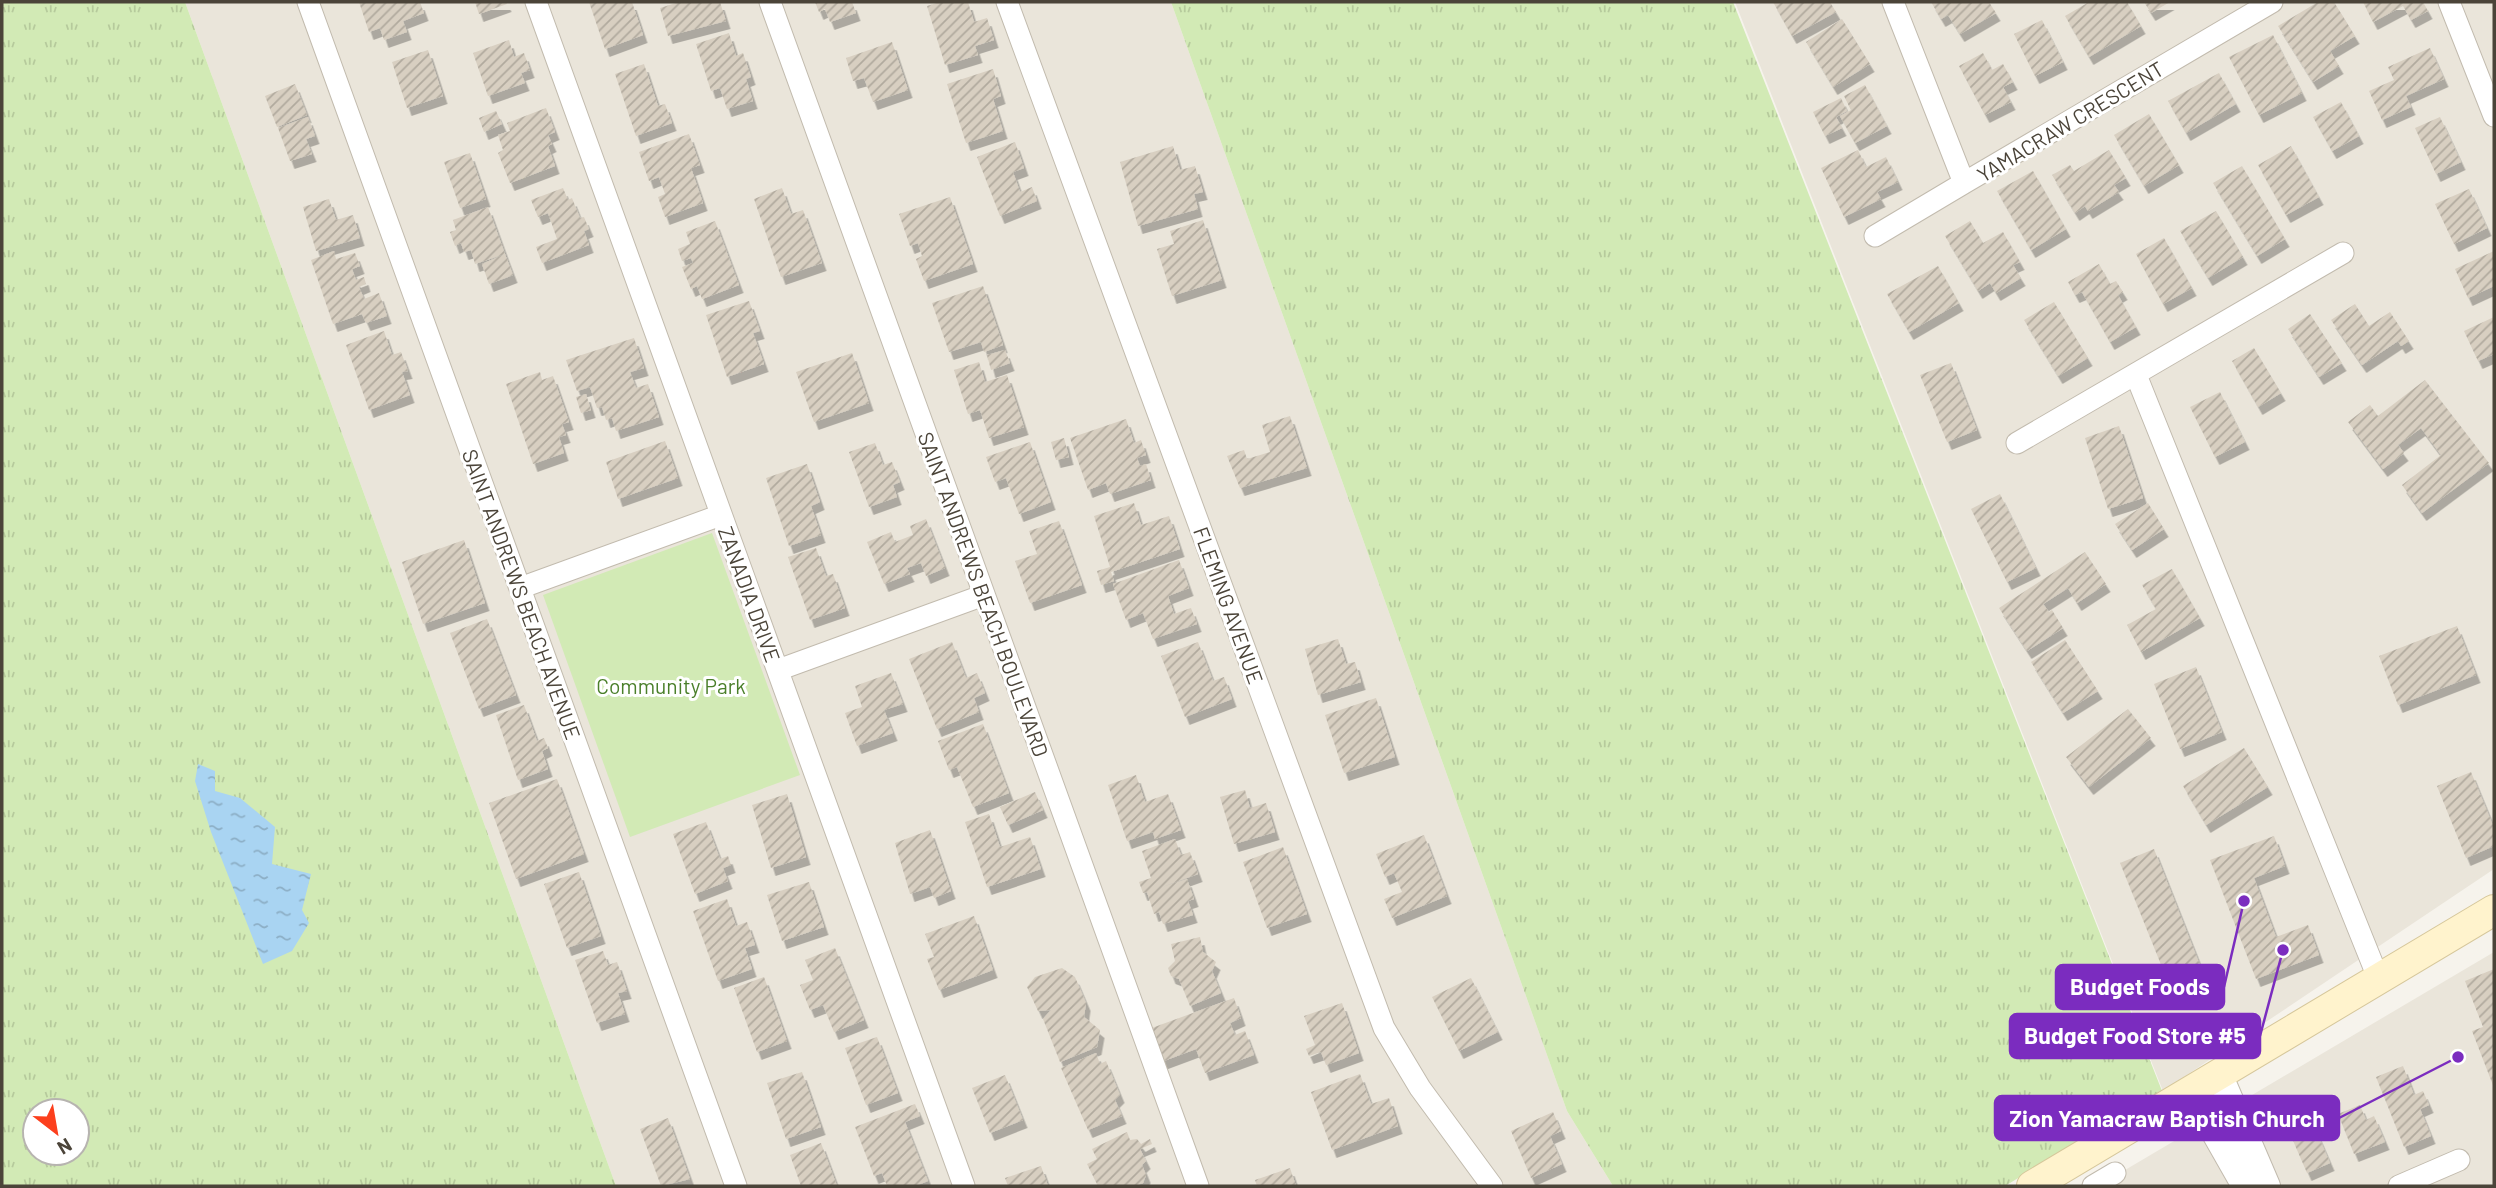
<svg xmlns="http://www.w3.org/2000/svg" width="2496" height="1188" viewBox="0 0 2496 1188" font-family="Barlow,sans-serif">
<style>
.residential{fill:#eae5da}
.grass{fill:url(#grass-tufts);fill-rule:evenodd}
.park{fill:#d2eab5}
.water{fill:url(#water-ripples)}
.building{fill:url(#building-hatch);filter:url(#shadow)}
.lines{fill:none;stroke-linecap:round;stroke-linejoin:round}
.minor-casing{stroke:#c2bbae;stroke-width:23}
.tertiary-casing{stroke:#c2bbae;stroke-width:28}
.secondary-casing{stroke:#d6c79b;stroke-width:32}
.minor{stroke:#fff;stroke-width:21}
.tertiary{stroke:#fff;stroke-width:26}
.secondary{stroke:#fff3cd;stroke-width:30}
.labels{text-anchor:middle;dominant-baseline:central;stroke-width:6;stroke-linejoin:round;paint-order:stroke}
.street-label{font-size:21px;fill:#4b4439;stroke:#fff}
.park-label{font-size:21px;fill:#4a7f2a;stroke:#fff}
.leader{fill:none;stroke:#7b2cbf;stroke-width:2.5}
.callout-dot{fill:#7b2cbf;stroke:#fff;stroke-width:2.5}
.callout{fill:#7b2cbf;stroke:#7b2cbf;stroke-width:2.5}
.callout-label{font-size:23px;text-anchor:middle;font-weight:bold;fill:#fff}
</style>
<defs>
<pattern id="grass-tufts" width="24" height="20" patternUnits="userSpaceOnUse" patternTransform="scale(1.75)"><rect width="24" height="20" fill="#d2eab5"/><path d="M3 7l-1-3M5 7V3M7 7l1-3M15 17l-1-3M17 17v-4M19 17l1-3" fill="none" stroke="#b6ca9c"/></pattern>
<pattern id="water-ripples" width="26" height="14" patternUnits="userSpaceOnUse" patternTransform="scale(1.75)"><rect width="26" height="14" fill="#a9d4f2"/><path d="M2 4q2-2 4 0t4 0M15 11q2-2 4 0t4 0" fill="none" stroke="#8caec5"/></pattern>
<pattern id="building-hatch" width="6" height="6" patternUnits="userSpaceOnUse" patternTransform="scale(1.75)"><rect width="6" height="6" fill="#d8cfc1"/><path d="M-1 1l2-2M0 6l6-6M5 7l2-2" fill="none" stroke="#b1aa9e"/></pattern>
<filter id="shadow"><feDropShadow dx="4.5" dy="8" stdDeviation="0" flood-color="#0004"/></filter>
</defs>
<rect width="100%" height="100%" fill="#f6f3ec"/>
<!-- residential -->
<path class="residential" d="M185 2H1171L1567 1111 1613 1186H616Z
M1735 2H2494V869L2163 1091Z
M2494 952V1186H2098Z"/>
<!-- grass -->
<path class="grass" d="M2 2H185L616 1186H2ZM35 1111H77V1153H35Z
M1171 2H1733L2162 1091 2005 1186H1613L1567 1111Z"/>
<!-- park -->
<path class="park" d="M712 533 800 775 630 837 543 595Z"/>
<!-- water -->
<path class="water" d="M198 764 215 771V791L240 798 275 827 272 864 311 874 302 910 309 923 292 951 263 964 211 832 195 781Z"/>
<!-- building -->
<path class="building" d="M359 2H420L424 13 403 21 407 32 384 40 380 28 369 32Z
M475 2H506L507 4 479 14Z
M589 2H632L643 35 605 49Z
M679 2H720L726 21 668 36 660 8Z
M815 2H852L856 13 830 22 825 9 819 12Z
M940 2H968L974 22 987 18 994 40 975 46 978 55 945 65 927 6Z
M1773 2H1830L1836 12 1792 36Z
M1931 2H1989L1996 13 1960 34 1948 15 1941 19Z
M2089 2H2127L2141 26 2089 57 2065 16Z
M2144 2H2170L2151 13Z
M2318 2H2334L2355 36 2330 51 2339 66 2313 82 2278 26Z
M2363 2H2423L2428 11 2411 20 2403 6 2373 22Z
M1842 19 1870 64 1833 87 1806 42Z
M2042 20 2063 62 2035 76 2014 34Z
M729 33 736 56 743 53 751 77 746 79 753 101 727 109 720 88 711 91 696 44Z
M2273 35 2302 93 2259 115 2229 57Z
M509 40 514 57 524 53 530 70 521 73 525 83 488 96 473 53Z
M892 42 908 90 873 102 864 78 853 81 846 58Z
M2430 48 2444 79 2406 96 2411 107 2382 120 2369 91 2394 80 2388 67Z
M428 50 443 96 407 108 392 62Z
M1983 53 1992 70 2003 64 2013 82 2003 87 2011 102 1985 115 1959 66Z
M644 64 658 106 665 104 672 123 636 136 615 74Z
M993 69 1001 96 993 99 1003 131 966 143 947 84Z
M2219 73 2236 104 2186 133 2168 101Z
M295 84 307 115 277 127 265 96Z
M1865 85 1887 126 1855 143 1840 116 1851 110 1844 96Z
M1841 98 1847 111 1836 117 1842 128 1825 136 1813 112Z
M2341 102 2359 136 2332 151 2313 117Z
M546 108 555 132 548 135 552 144 548 146 555 166 510 183 498 153 503 150 498 135 510 131 507 123Z
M496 111 502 124 484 132 479 118Z
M2149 114 2179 165 2144 186 2114 135Z
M308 117 315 136 306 139 312 154 290 161 278 128Z
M2440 117 2461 162 2436 174 2415 128Z
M689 134 700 165 691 168 703 203 665 217 658 197 665 194 659 177 649 181 639 152Z
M1015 142 1024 168 1013 172 1020 192 1032 187 1037 201 1000 216 977 157Z
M1173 146 1180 170 1195 166 1203 192 1194 194 1198 209 1138 226 1120 162Z
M2291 146 2319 197 2286 215 2258 165Z
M1858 150 1866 167 1886 157 1898 182 1877 192 1881 199 1844 217 1821 168Z
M2109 150 2126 178 2114 185 2119 192 2088 211 2085 206 2075 213 2052 175 2070 165 2074 171Z
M470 153 486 199 460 208 444 162Z
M2242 166 2285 239 2257 256 2213 183Z
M2033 171 2066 229 2031 250 1997 191Z
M563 188 568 200 572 198 580 218 584 217 589 229 584 231 589 245 542 263 536 247 557 239 548 213 538 217 531 200Z
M782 188 791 214 803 210 822 263 781 277 754 199Z
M2469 189 2487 228 2454 244 2435 204Z
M950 197 973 264 924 281 916 259 922 256 918 243 910 246 899 214Z
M329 199 336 220 353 215 360 238 316 251 303 207Z
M488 207 505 254 475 264 471 250 464 252 461 243 455 246 450 232 456 230 453 220Z
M2216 211 2243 257 2208 278 2180 231Z
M1203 220 1222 280 1172 296 1157 249 1174 244 1170 231Z
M715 221 739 285 702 299 697 286 691 289 682 267 693 263 691 258 682 261 678 249 690 244 686 232Z
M1970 221 1983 243 2003 232 2020 262 2013 265 2021 278 1996 293 1990 283 1978 291 1945 236Z
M2164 238 2192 288 2163 304 2136 254Z
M334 251 336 259 355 253 360 266 352 269 356 280 364 277 366 284 359 287 364 299 379 293 387 316 366 323 362 314 333 324 311 260Z
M2494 251V286L2468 298 2455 269Z
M505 254 513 275 489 284 482 264Z
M2099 264 2110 284 2116 281 2123 292 2118 295 2136 327 2110 342 2082 292 2075 295 2068 282Z
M1938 266 1959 303 1909 332 1887 294Z
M983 286 1003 345 984 352 981 342 949 352 932 303Z
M749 301 760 331 753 333 764 364 727 377 706 315Z
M2054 302 2088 358 2058 376 2024 320Z
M2355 304 2369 326 2390 312 2409 341 2401 346 2398 341 2362 365 2331 320Z
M2310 314 2342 363 2319 377 2288 329Z
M2494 317V354L2478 361 2464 331Z
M384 331 392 355 401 352 408 371 402 372 410 395 369 410 346 345Z
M634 338 644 368 630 372 636 388 648 384 659 417 616 431 612 418 606 420 602 407 597 408 590 387 577 391 566 360Z
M2254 348 2281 393 2258 407 2232 361Z
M1005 350 1010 363 991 370 987 355Z
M852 353 869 403 814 422 796 372Z
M979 362 985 382 1007 375 1024 427 989 438 980 410 968 414 954 370Z
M1951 363 1977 430 1947 442 1920 375Z
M540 372 542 380 553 376 569 422 562 424 566 435 559 437 564 453 533 464 506 384Z
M2425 380 2489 463 2422 513 2402 485 2441 455 2421 428 2398 445 2404 453 2383 469 2348 422 2370 405 2378 416Z
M2220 392 2245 442 2215 457 2190 407Z
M586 394 591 410 581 413 576 397Z
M1290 416 1307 468 1240 488 1227 456 1244 450 1247 459 1270 452 1262 425Z
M1126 419 1134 443 1141 440 1146 455 1137 458 1140 466 1146 464 1151 480 1110 494 1106 483 1088 490 1070 438Z
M2119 426 2143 498 2108 509 2085 438Z
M1064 438 1069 457 1056 460 1051 442Z
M665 441 678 478 618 499 606 462Z
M1030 442 1051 502 1019 514 1006 478 995 482 986 457Z
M875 443 883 465 892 462 900 482 893 485 897 497 869 507 849 452Z
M807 464 820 502 811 506 821 535 789 546 766 478Z
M2000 494 2036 568 2007 582 1971 509Z
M1134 503 1141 525 1169 516 1180 549 1111 572 1114 581 1101 585 1097 571 1110 567 1094 516Z
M2148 503 2164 529 2132 550 2115 524Z
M926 519 945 568 926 576 921 563 907 568 910 574 884 584 867 542 891 532 895 542 913 535 910 526Z
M1059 521 1082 585 1030 603 1015 561 1037 554 1029 531Z
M464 540 485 603 423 624 402 562Z
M816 548 826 576 833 574 845 608 810 620 788 557Z
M2085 552 2106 584 2077 603 2068 588 2043 604 2049 612 2052 610 2063 628 2027 651 1999 608Z
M1179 560 1189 588 1168 596 1174 614 1191 608 1197 624 1153 639 1143 613 1126 620 1113 584Z
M2172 569 2200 618 2141 652 2127 625 2156 609 2142 585Z
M487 619 516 695 479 709 450 633Z
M2457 626 2476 675 2398 705 2379 656Z
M1338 639 1346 664 1355 662 1361 682 1318 695 1305 649Z
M2065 640 2098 691 2063 713 2031 662Z
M952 642 966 678 977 673 985 693 974 698 979 712 937 729 909 659Z
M1198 642 1213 681 1224 677 1232 699 1185 717 1161 656Z
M2196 667 2222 732 2180 749 2154 684Z
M891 673 903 704 884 710 893 733 857 746 845 713 862 707 855 686Z
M1376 698 1395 757 1344 773 1325 715Z
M524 705 537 741 544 738 548 748 542 751 548 769 518 780 496 715Z
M2128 709 2151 738 2089 787 2066 757Z
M983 724 1009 793 973 807 957 767 949 770 938 741Z
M2244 748 2268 787 2206 825 2183 786Z
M2471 772 2494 828V846L2466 858 2437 786Z
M1136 775 1145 802 1168 794 1181 830 1155 839 1153 832 1127 841 1108 785Z
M557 779 584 854 516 879 489 803Z
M1245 790 1250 808 1266 803 1275 832 1234 844 1220 797Z
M1035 792 1043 810 1008 825 1000 807Z
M787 794 806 857 771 868 752 805Z
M989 814 1000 847 1030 837 1041 869 987 887 965 822Z
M706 822 720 859 728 856 731 865 723 868 728 881 695 894 673 834Z
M930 830 951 891 934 898 930 887 910 894 895 843Z
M1424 835 1447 896 1392 918 1384 899 1402 892 1394 873 1385 877 1376 854Z
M2274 836 2285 866 2254 878 2276 937 2308 925 2319 955 2256 979 2210 860Z
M1175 839 1181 855 1190 852 1198 874 1162 887 1187 879 1194 899 1188 901 1193 915 1163 924 1159 912 1154 914 1147 892 1143 893 1139 882 1151 878 1142 851Z
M1283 847 1307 914 1267 928 1243 862Z
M2154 849 2209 988 2176 1002 2120 863Z
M579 872 601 936 567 948 544 884Z
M809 882 824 927 782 941 767 895Z
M727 899 736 926 747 922 755 945 745 948 752 969 718 981 693 911Z
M974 916 993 970 939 990 927 959 934 957 925 934Z
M1200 937 1203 952 1216 962 1212 971 1221 993 1190 1006 1179 979 1171 976 1168 968 1175 961 1171 944Z
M835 948 864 1020 834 1032 823 1005 810 1010 800 985 813 980 805 960Z
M603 951 608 965 617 962 627 991 618 993 625 1014 597 1023 575 960Z
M1062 968 1075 977 1086 1003 1084 1017 1100 1030 1097 1047 1060 1062 1043 1019 1051 1010 1038 1011 1027 987 1035 977Z
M2494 969V1088L2472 1031 2483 1027 2465 981Z
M764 977 787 1041 757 1052 734 988Z
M1471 978 1498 1032 1459 1051 1432 997Z
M1234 998 1241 1018 1230 1023 1235 1035 1245 1031 1254 1055 1205 1073 1196 1049 1161 1062 1149 1029Z
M1342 1003 1359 1053 1326 1065 1321 1052 1309 1056 1306 1049 1315 1045 1304 1016Z
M877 1037 898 1093 866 1105 845 1048Z
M1096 1053 1100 1064 1106 1061 1120 1095 1115 1100 1122 1116 1088 1130 1061 1068Z
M2403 1066 2414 1095 2423 1091 2429 1105 2420 1109 2431 1136 2404 1147 2376 1077Z
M802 1072 821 1127 786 1139 767 1083Z
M1360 1074 1371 1104 1389 1098 1398 1126 1332 1150 1311 1092Z
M1005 1075 1023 1120 990 1133 972 1088Z
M915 1104 920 1116 905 1122 928 1181 915 1186H887L882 1173 874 1176 855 1127Z
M2360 1105 2366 1120 2374 1116 2385 1142 2354 1154 2338 1114Z
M1553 1112 1561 1131 1550 1136 1562 1164 1531 1178 1511 1131Z
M668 1118 690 1179 661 1186 640 1129Z
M2314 1126 2330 1163 2307 1173 2291 1136Z
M1127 1132 1130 1140 1137 1139 1141 1144 1150 1139 1152 1144 1140 1149 1146 1161 1142 1165 1146 1175 1143 1183 1135 1186H1098L1087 1164 1097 1159 1092 1149Z
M821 1143 837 1186H801L790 1155Z
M1041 1166 1048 1186H1008L1005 1178Z
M1290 1168 1296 1186H1257L1255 1180Z"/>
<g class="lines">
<!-- minor casing -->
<g class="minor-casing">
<path id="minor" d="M308 2 736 1186
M536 2 964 1186
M770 2 1198 1186
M1007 2 1384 1028 1420 1088 1492 1186
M1893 2 1964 183 2272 2
M2449 2 2494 116
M1875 236 1964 183
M2136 375 2379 980
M2017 443 2343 253
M520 588 721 515
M778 670 984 595
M2093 1186 2115 1173
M2399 1186 2459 1160"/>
</g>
<!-- tertiary casing -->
<g class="tertiary-casing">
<path id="tertiary" d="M2219 1074 2267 1186
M2191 1091 2245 1186"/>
</g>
<!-- secondary casing -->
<g class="secondary-casing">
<path id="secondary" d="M2032 1186 2494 910"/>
</g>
<!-- minor -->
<use href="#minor" class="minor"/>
<!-- tertiary -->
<use href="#tertiary" class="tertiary"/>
<!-- secondary -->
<use href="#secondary" class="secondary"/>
</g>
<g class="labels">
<!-- street labels -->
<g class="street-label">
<text transform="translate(2070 121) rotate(-31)">YAMACRAW CRESCENT</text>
<text transform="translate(522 594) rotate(70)">SAINT ANDREWS BEACH AVENUE</text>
<text transform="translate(750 594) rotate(70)">ZANADIA DRIVE</text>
<text transform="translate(984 594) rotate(70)">SAINT ANDREWS BEACH BOULEVARD</text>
<text transform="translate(1229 605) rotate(70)">FLEMING AVENUE</text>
</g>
<!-- park labels -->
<g class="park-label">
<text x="671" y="685">Community Park</text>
</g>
</g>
<!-- callouts -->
<path class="leader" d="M2244 901L2224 987M2283 950L2260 1036M2458 1057L2339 1118"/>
<g class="callout-dot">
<circle cx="2244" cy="901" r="7"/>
<circle cx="2283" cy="950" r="7"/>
<circle cx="2458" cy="1057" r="7"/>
</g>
<g class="callout">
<rect x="2056" y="965" width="168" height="44" rx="7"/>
<rect x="2010" y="1014" width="250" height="44" rx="7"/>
<rect x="1995" y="1096" width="344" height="44" rx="7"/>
</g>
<g class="callout-label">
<text x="2140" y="995">Budget Foods</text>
<text x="2135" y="1044">Budget Food Store #5</text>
<text x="2167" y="1127">Zion Yamacraw Baptish Church</text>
</g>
<!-- border -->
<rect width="2496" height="1188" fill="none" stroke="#4b4439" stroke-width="7"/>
<!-- north arrow -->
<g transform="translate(56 1132) rotate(149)"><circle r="33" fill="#ffffff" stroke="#b7b4b0" stroke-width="2"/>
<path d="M0-5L12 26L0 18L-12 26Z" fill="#fc3f1d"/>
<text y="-10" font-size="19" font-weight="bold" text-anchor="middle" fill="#4b4439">N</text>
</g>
</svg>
